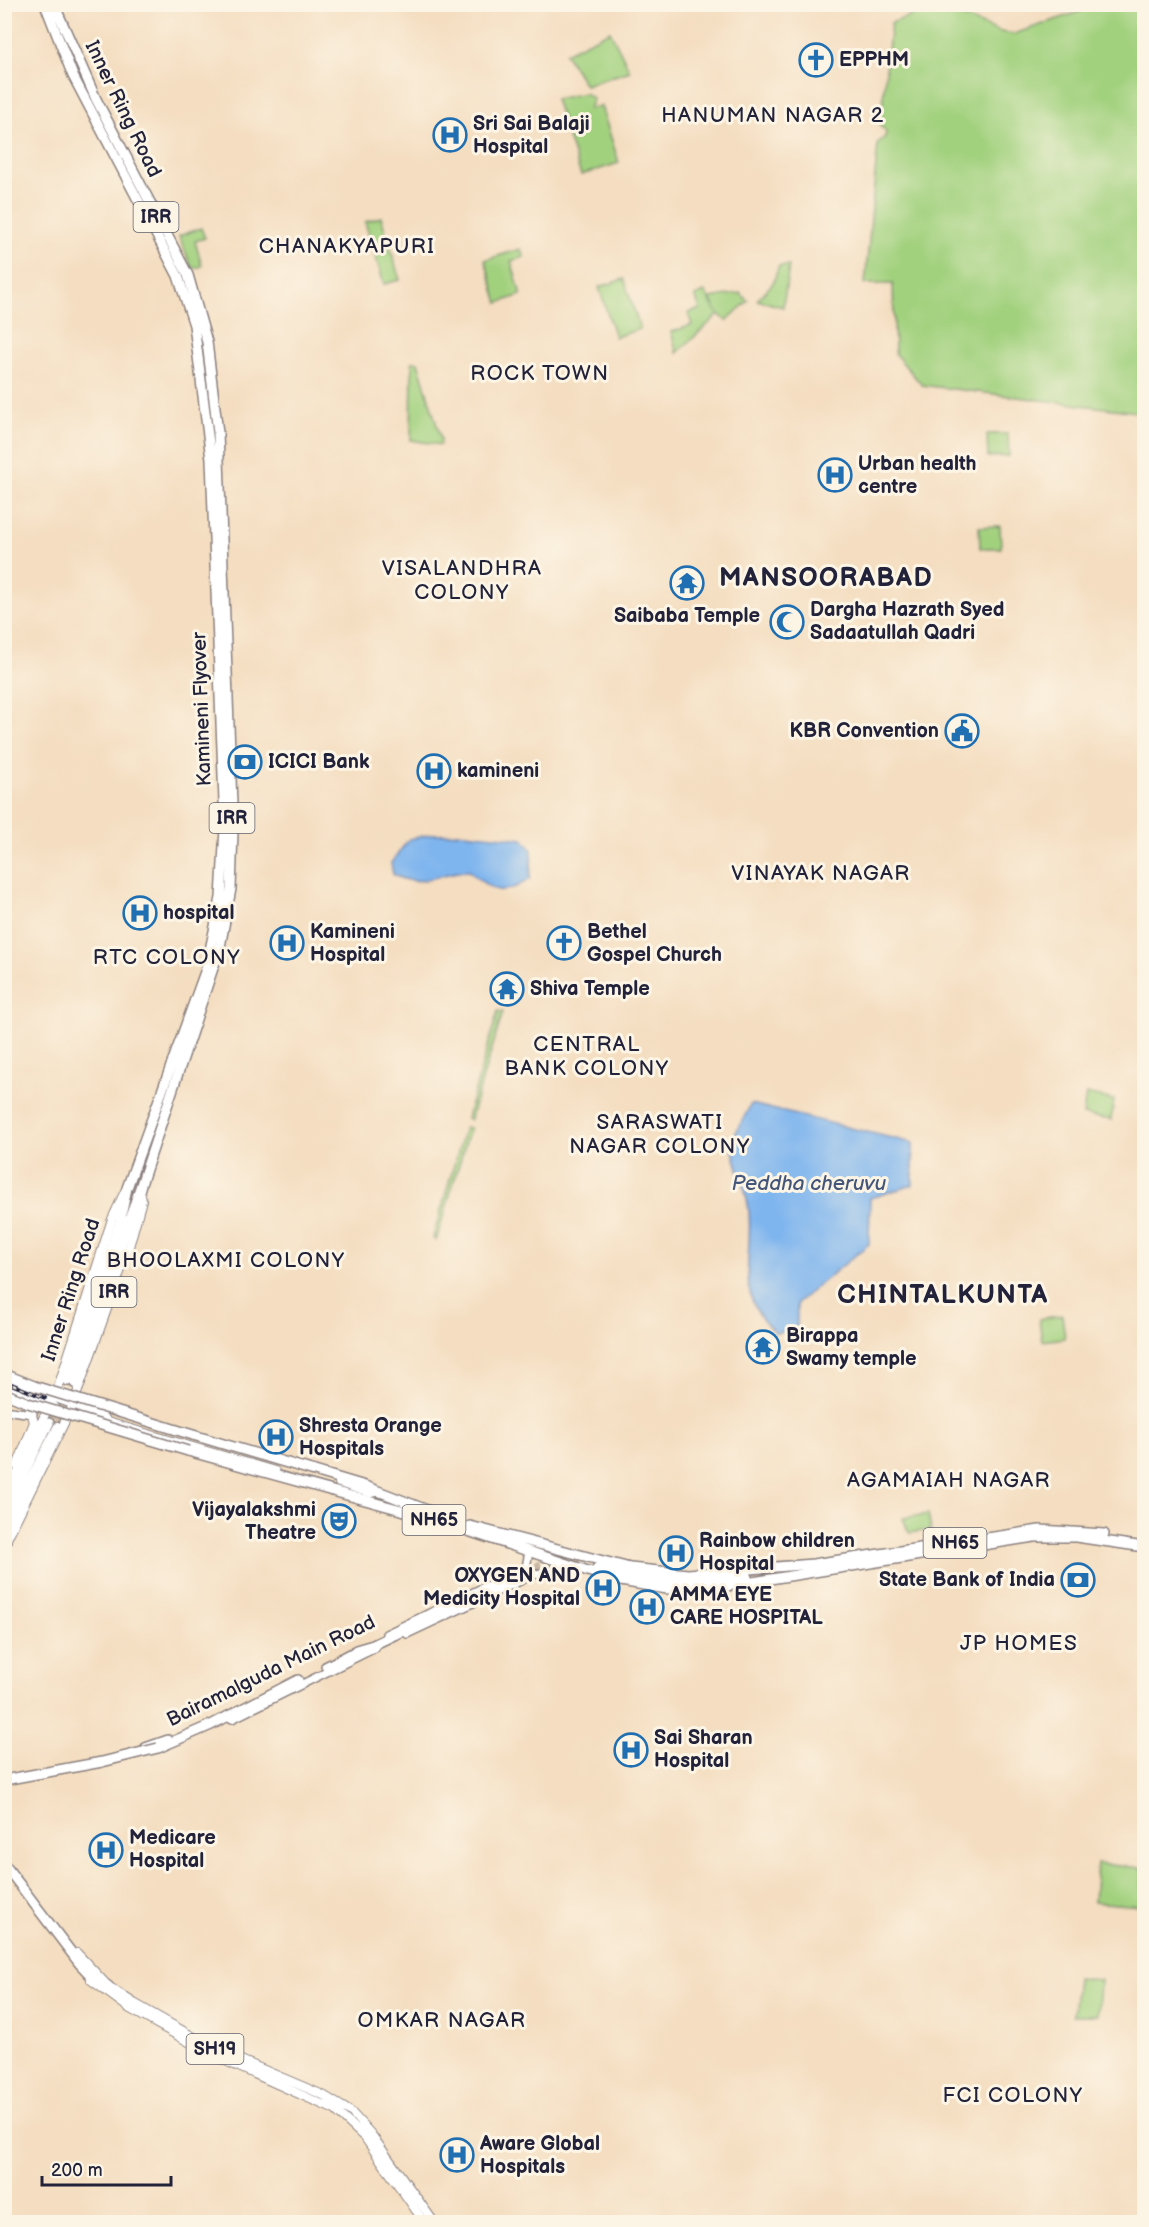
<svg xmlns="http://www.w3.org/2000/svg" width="1149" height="2227" viewBox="0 0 1149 2227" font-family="'Balsamiq Sans',sans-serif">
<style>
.green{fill:#a2d17e;stroke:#627a5c;stroke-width:1.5}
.water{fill:#7fb5ee;stroke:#506c94;stroke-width:1.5}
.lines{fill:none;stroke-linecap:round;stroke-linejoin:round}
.highway-tunnel{stroke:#cab8a5;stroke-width:9;stroke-dasharray:9 4.5;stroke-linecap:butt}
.secondary-casing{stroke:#8b807e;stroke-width:10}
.primary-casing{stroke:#8b807e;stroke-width:10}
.highway-casing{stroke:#8b807e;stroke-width:12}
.secondary{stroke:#fff;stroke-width:7}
.primary{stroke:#fff;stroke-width:8}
.highway{stroke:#fff;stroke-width:9}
.rail-casing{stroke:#22223b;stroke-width:4}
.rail{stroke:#fcf5e5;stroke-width:1.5;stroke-dasharray:4.5;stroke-linecap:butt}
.highway-bridge-casing{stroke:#8b807e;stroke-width:12;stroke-linecap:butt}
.highway-bridge{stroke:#fff;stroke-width:9}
.labels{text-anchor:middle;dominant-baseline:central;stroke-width:6;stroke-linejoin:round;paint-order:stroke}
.shield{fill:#fcf5e5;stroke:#63616e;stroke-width:1.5}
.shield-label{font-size:18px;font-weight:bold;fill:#22223b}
.poi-label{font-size:20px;font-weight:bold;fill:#22223b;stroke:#fcf5e5;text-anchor:start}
.street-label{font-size:20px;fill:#22223b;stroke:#fcf5e5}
.neighbourhood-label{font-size:21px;letter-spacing:1.5px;fill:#22223b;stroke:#fcf5e5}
.water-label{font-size:21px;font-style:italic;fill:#43557a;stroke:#fcf5e5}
.district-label{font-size:26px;font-weight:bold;letter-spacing:1.5px;fill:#22223b;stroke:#fcf5e5}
</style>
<rect width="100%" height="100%" fill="#fcf5e5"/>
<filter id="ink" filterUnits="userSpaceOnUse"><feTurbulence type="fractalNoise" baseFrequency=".0167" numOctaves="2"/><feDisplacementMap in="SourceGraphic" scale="12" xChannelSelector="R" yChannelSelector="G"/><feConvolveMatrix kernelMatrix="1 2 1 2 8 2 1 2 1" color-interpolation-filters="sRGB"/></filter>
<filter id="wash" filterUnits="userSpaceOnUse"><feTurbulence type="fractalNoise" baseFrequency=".008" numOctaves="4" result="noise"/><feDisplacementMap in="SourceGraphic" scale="24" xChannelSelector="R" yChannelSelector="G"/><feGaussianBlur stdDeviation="1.35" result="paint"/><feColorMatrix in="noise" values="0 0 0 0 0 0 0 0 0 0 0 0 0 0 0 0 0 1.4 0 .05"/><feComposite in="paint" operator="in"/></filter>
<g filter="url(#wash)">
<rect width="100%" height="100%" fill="#f4ddc0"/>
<!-- green -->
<path class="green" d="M1099 5H1144V413L922 385 895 354 893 284H865L878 143 885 137 886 131 880 126 891 23 936 6 1001 32 1014 34Z
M610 31 630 71 585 85 565 53Z
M585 93 593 99 589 109 601 106 619 163 581 175 555 99Z
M381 217 400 280 384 284 365 222Z
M201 228 205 238 195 241 202 266 192 269 179 236Z
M521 249 524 257 511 261 521 295 498 303 485 260Z
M779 266H789L783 307 757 300 773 283Z
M624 279 640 329 615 337 599 287Z
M705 292 717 313 710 298 740 293 748 301 726 321 719 314 677 353 671 332 692 325 688 313 700 309 695 296Z
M412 362H418L441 439 440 445 411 440Z
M987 434H1008L1009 456 988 457Z
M1000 526 1001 548H980L979 527Z
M498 1011 503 1012 470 1120 467 1118Z
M1086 1094 1114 1100 1111 1120 1083 1115Z
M465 1127 470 1128 436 1241 433 1238Z
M1062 1315 1065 1338 1042 1341 1039 1319Z
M928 1514 931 1530 909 1533 903 1518Z
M1097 1864 1143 1868 1140 1906 1094 1902Z
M1077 1978 1100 1980 1098 2015H1073Z"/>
<!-- water -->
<path class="water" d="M464 833 523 839 532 850 530 879C500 899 492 890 469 871 442 870 419 891 393 874L391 863 409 839 432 834Z
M751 1104 913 1143V1185L870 1198 869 1244 797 1303V1329L776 1333C730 1296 756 1250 748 1204 744 1183 735 1163 731 1142Z"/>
</g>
<g filter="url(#ink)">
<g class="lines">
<!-- highway-tunnel -->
<path class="highway-tunnel" d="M49 1423 68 1381
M58 1427 75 1383
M521 1575C541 1566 557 1556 579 1563"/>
<!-- secondary casing -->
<g class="secondary-casing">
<path id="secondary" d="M4 1410 33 1414
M386 1634 526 1567 529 1552
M407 1634 533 1575 571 1566
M325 1666 358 1649
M232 1719 375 1648
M145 1747 168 1739"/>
</g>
<!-- primary casing -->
<g class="primary-casing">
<path id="primary" d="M25 1387 100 1414 106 1420
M4 1388 54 1406
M80 1414 275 1471
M17 1466 34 1422 27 1399
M339 1483 370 1493 376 1492
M4 1501 58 1387 112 1219 125 1191
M4 1545 73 1405 129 1247 142 1200 140 1191
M77 1953 108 1986 134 2003 215 2049 323 2095 351 2112 371 2134 434 2222
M91 1980 130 2009 212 2055 335 2110 365 2138 424 2222"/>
</g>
<!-- highway casing -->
<g class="highway-casing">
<path id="highway" d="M45 4 73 76 178 276 194 325 211 459 225 828 221 898 206 969 127 1188 120 1221 68 1381
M54 4 96 99 188 275 207 342 218 433 233 831 231 889 220 947 75 1383
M4 1374 34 1386
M193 1435 365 1486 448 1518
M188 1451 423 1516 615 1580 667 1589 727 1586 1034 1537H1076L1144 1547
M4 1513 49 1423
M470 1526 630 1568 688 1574 813 1564 1040 1530 1104 1534
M4 1531 58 1427
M4 1543 6 1541
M597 1568C648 1582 695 1584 747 1577
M356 1650 373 1645 521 1575
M158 1748 211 1725 298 1680
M4 1864 80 1964 93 1978 108 1986"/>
</g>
<!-- secondary -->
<use href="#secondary" class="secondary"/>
<!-- primary -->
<use href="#primary" class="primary"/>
<!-- highway -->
<use href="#highway" class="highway"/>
<!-- rail casing -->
<g class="rail-casing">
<path id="rail" d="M4 1381 45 1398"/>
</g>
<!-- rail -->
<use href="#rail" class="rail"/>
<!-- highway-bridge casing -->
<g class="highway-bridge-casing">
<path id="highway-bridge" d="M34 1386 193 1435
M4 1393 28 1403 188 1451
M4 1780 102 1762 158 1748"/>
</g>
<!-- highway-bridge -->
<use href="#highway-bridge" class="highway-bridge"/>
</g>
</g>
<!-- icons -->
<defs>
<g id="church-ring" transform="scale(1.725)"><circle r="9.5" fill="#fcf5e5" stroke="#1f6fb2" stroke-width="1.5"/><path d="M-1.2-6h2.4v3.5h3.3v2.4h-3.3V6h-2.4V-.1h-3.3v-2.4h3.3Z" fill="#1f6fb2"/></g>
<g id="hospital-ring" transform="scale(1.725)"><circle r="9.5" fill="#fcf5e5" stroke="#1f6fb2" stroke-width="1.5"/><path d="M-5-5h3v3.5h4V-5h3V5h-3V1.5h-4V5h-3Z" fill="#1f6fb2"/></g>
<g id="temple-ring" transform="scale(1.725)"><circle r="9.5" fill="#fcf5e5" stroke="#1f6fb2" stroke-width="1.5"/><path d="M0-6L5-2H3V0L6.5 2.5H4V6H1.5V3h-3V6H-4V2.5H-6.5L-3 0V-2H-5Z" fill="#1f6fb2"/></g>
<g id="mosque-ring" transform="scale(1.725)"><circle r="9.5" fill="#fcf5e5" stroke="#1f6fb2" stroke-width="1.5"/><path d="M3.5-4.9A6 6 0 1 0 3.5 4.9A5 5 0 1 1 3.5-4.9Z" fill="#1f6fb2"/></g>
<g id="civic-ring" transform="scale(1.725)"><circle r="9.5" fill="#fcf5e5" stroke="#1f6fb2" stroke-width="1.5"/><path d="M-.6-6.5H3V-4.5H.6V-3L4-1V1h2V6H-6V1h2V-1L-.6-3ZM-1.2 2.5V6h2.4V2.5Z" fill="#1f6fb2"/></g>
<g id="bank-ring" transform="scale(1.725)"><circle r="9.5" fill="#fcf5e5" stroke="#1f6fb2" stroke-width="1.5"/><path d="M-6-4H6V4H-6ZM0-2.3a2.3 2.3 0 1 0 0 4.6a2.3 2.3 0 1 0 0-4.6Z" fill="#1f6fb2"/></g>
<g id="theatre-ring" transform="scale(1.725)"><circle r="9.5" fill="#fcf5e5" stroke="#1f6fb2" stroke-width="1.5"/><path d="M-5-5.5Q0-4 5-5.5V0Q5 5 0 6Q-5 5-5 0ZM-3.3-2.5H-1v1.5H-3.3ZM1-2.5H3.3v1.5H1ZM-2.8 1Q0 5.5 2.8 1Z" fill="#1f6fb2"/></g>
</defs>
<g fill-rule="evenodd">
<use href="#church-ring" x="816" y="60"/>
<use href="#hospital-ring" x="450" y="135"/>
<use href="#hospital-ring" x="835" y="475"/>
<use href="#temple-ring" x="687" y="583"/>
<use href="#mosque-ring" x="787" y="622"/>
<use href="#civic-ring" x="962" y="731"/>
<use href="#bank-ring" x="245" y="762"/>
<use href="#hospital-ring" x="434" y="771"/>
<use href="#hospital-ring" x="140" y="913"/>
<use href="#hospital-ring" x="287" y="943"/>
<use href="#church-ring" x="564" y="943"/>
<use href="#temple-ring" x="507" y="989"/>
<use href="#temple-ring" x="763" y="1347"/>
<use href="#hospital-ring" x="276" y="1437"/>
<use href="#theatre-ring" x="339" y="1521"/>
<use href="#hospital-ring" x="676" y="1553"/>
<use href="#bank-ring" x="1078" y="1580"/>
<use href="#hospital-ring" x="603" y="1588"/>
<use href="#hospital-ring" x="647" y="1607"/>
<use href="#hospital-ring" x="631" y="1750"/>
<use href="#hospital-ring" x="106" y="1850"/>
<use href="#hospital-ring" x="457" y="2155"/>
</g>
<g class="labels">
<!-- shield labels -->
<g class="shield">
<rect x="133.5" y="202" width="45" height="30" rx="4.5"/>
<rect x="209.5" y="803" width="45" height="30" rx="4.5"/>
<rect x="91.5" y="1277" width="45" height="30" rx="4.5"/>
<rect x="402.5" y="1505" width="63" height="30" rx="4.5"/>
<rect x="923.5" y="1528" width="63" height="30" rx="4.5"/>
<rect x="186.5" y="2034" width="57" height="30" rx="4.5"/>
</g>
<g class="shield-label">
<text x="156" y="217">IRR</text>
<text x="232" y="818">IRR</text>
<text x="114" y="1292">IRR</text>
<text x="434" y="1520">NH65</text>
<text x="955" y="1543">NH65</text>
<text x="215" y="2049">SH19</text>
</g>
<!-- poi labels -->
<g class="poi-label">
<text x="839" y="60">EPPHM</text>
<text x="473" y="124">Sri Sai Balaji<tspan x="473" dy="23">Hospital</tspan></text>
<text x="858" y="464">Urban health<tspan x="858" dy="23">centre</tspan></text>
<text x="810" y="610">Dargha Hazrath Syed<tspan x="810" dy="23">Sadaatullah Qadri</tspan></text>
<text x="687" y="616" text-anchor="middle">Saibaba Temple</text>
<text x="939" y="731" text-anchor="end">KBR Convention</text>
<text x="268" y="762">ICICI Bank</text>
<text x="457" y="771">kamineni</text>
<text x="163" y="913">hospital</text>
<text x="310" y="932">Kamineni<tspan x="310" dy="23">Hospital</tspan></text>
<text x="587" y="932">Bethel<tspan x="587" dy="23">Gospel Church</tspan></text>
<text x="530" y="989">Shiva Temple</text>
<text x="786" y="1336">Birappa<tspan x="786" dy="23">Swamy temple</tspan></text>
<text x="299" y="1426">Shresta Orange<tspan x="299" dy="23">Hospitals</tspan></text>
<text x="316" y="1510" text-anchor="end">Vijayalakshmi<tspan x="316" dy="23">Theatre</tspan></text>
<text x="699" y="1541">Rainbow children<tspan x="699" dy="23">Hospital</tspan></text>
<text x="580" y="1576" text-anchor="end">OXYGEN AND<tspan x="580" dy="23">Medicity Hospital</tspan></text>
<text x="1055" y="1580" text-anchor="end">State Bank of India</text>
<text x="670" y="1595">AMMA EYE<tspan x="670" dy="23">CARE HOSPITAL</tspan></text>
<text x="654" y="1738">Sai Sharan<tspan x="654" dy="23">Hospital</tspan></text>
<text x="129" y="1838">Medicare<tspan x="129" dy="23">Hospital</tspan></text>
<text x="480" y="2144">Aware Global<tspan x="480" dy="23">Hospitals</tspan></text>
</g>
<!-- street labels -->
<g class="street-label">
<text transform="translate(123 109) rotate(64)">Inner Ring Road</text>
<text transform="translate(202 709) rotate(-92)">Kamineni Flyover</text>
<text transform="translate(71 1290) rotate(-72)">Inner Ring Road</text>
<text transform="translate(271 1671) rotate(-26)">Bairamalguda Main Road</text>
</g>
<!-- neighbourhood labels -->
<g class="neighbourhood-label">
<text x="773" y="115">HANUMAN NAGAR 2</text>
<text x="347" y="246">CHANAKYAPURI</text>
<text x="540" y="373">ROCK TOWN</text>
<text x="462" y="568">VISALANDHRA<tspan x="462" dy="24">COLONY</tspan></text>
<text x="821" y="873">VINAYAK NAGAR</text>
<text x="167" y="957">RTC COLONY</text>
<text x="587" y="1044">CENTRAL<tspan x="587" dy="24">BANK COLONY</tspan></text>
<text x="660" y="1122">SARASWATI<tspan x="660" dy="24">NAGAR COLONY</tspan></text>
<text x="226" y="1260">BHOOLAXMI COLONY</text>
<text x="949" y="1480">AGAMAIAH NAGAR</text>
<text x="1019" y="1643">JP HOMES</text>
<text x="442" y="2020">OMKAR NAGAR</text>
<text x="1013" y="2095">FCI COLONY</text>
</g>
<!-- water labels -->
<g class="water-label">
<text x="809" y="1183">Peddha cheruvu</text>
</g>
<!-- district labels -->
<g class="district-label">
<text x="826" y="578">MANSOORABAD</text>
<text x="943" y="1295">CHINTALKUNTA</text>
</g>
</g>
<!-- margin -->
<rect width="1149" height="2227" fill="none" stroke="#fcf5e5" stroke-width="24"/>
<!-- scale -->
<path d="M42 2176v9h129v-9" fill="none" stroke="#22223b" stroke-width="3"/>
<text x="51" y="2176" font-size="18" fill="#22223b" stroke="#fcf5e5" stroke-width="4.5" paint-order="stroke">200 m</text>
</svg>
